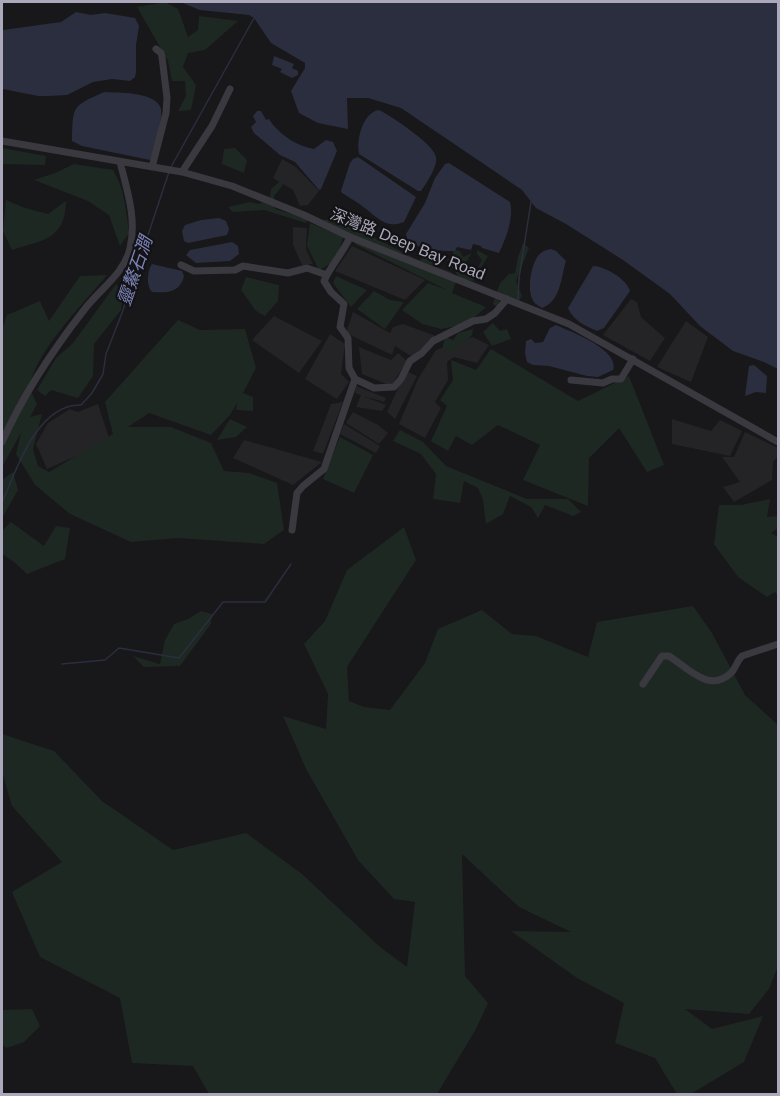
<svg xmlns="http://www.w3.org/2000/svg" width="780" height="1096" viewBox="0 0 780 1096" font-family="Helvetica,'Noto Sans SC',sans-serif">
<style>
.built{fill:#242326}
.green{fill:#1e2823}
.water{fill:#2b2e3e}
.lines{fill:none;stroke-linecap:round;stroke-linejoin:round}
.stream{stroke:#2b2e3e;stroke-width:1.5}
.minor{stroke:#3b3940;stroke-width:7}
.labels{text-anchor:middle;dominant-baseline:central;stroke-width:4.5;stroke-linejoin:round;paint-order:stroke}
.street-label{font-size:16px;fill:#aaa8ba;stroke:#131214}
.water-label{font-size:18px;font-style:italic;fill:#7b83b8;stroke:#131214}
</style>
<rect width="100%" height="100%" fill="#181719"/>
<!-- built -->
<path class="built" d="M282 159 296 167 319 191 308 205 300 206 293 190 273 178Z
M293 227 307 228 306 249 313 264 302 265 293 245Z
M352 246 425 280 405 300 335 271Z
M631 299 637 302 641 317 665 338 650 361 603 335Z
M353 312 390 333 393 327 403 324 436 336 412 357 395 346 392 355 346 333Z
M274 316 322 341 299 373 252 340Z
M686 321 708 337 691 382 657 367Z
M330 334 345 344 341 374 349 382 337 399 305 379Z
M472 337 489 345 477 363 454 357 447 362 448 380 435 402 441 408 425 438 399 424 418 379 436 350Z
M359 347 391 360 398 353 407 361 391 386 362 374Z
M406 371 417 376 395 419 387 412Z
M356 386 386 398 384 402 363 396 386 405 382 411 356 407 361 395 355 393Z
M343 402 323 454 313 451 331 404Z
M98 404 110 441 47 469 36 444 48 423 70 409 78 412Z
M353 412 378 425 388 433 379 444 346 423Z
M672 419 711 431 720 420 742 431 730 456 672 444Z
M344 424 380 446 376 453 340 434Z
M745 432 778 448V456L773 462 772 480 734 502 723 487 740 482 722 457H734Z
M244 440 322 462 293 485 233 458Z"/>
<!-- green -->
<path class="green" d="M165 2 178 9 188 37 198 30 199 16 238 21 205 50 188 53 183 67 196 85 191 110 178 111 186 96 185 81H172L168 61 137 7Z
M2 148 46 156 45 165 3 164 2 174Z
M235 148 247 160 244 173 222 164 224 149Z
M74 164 113 170C125 189 126 211 129 233L120 246 109 215 88 201 34 180 55 173Z
M281 180 283 185 274 196 275 209 308 219 306 223 264 210 233 212 228 207 250 202 259 204 270 198 271 189Z
M6 200 25 208 48 214 66 201C65 240 43 240 12 250L3 231Z
M338 213 344 225 363 232 420 261 430 246H435L433 258 437 267 451 272 457 279 452 293 486 307 467 324 441 329 422 324 402 310 428 283 447 290 355 244 352 235 322 220 335 219Z
M310 223 343 237 337 260 319 270 307 246Z
M523 243 529 248 516 281 522 296 519 301 500 296 498 308 493 304 500 283 509 274 515 273 518 257Z
M453 249 460 251 463 257 472 253 466 262 461 274 474 275 482 260 477 254V250L488 256 473 281 460 279 447 260 453 256Z
M107 275C82 306 38 348 29 387L37 404 30 417 42 414 33 449 38 466 49 472 113 434 105 402 178 320 200 330 245 329 256 368 243 393 253 397V411L236 410 237 403 230 415 211 435 149 413 128 427H171L211 443 224 471 249 473 277 483 284 530 264 544 178 538 131 542 70 514 35 485 16 454 21 433 2 467V329L7 315 40 301 49 321 80 276Z
M336 276 367 290 351 307 333 283Z
M246 277 279 285 278 301 265 316 256 311 241 290Z
M116 284 123 291 121 310 94 344 93 376 78 398 51 390 45 396 37 390 56 358 73 343Z
M374 291 390 300 404 302 385 329 357 309Z
M493 323 500 331 507 329 511 339 492 346 483 332Z
M473 329 472 335 454 351 442 350 445 337 453 340 458 333Z
M491 349 578 401 629 376 664 465 647 472 619 428 589 458 588 506 523 480 540 445 498 425 472 445 456 436 448 451 431 441 447 406 440 400 453 380 451 360 476 370Z
M230 419 247 427 236 437 217 440Z
M400 430 423 442 446 466 527 499H568L581 512 573 516 545 505 538 518 531 507 510 496 503 514 486 524 483 500 478 488 464 481 460 503 433 499 436 474 421 454 393 441Z
M340 437 373 455 354 493 323 479Z
M13 472 18 490 2 518V480Z
M770 499 767 517 778 516V528L771 533 778 537V596L775 592 767 597 738 577 714 544 719 505H741Z
M11 522 44 546 56 526 70 528 65 559 27 574 14 562 2 554V531Z
M404 527 416 560 347 667 349 701 364 707 390 710 425 663 438 629 482 610 512 634 536 636 588 657 597 622 693 606 712 633 745 695 778 725V966L769 989 749 1014 685 1009 712 1029 763 1016 744 1062 691 1094H677L655 1058 615 1043 624 1003 577 978 511 931 571 932 519 907 462 854 465 976 488 1003 476 1029 437 1094H209L193 1066 132 1063 120 998 40 957 12 892 62 862 12 806 2 772V734L54 751 102 801 173 850 246 833 302 874 380 947 407 967 415 902 394 899 358 860 306 769 283 716 326 729 328 694 304 644 325 621 347 570Z
M201 611 212 614 211 624 180 666 144 667 133 656 160 664 165 640 174 624 188 619Z
M32 1009 40 1026 24 1042 7 1048 2 1045V1010Z"/>
<!-- water -->
<path class="water" d="M180 2H778V369L764 362 733 351 700 326 670 294 623 260 566 224 536 208 522 190 401 108 368 98H347L348 129 318 123 299 113 291 91 305 68V63L271 43 254 18 249 15 200 10Z
M76 12 91 15 105 13 135 18 139 26 136 45V72L135 77 130 81 112 79 93 82 67 95 49 96H38L3 89 2 87 3 30 61 22Z
M274 56 294 64 292 68 298 71V75L292 78 280 72 282 69 272 65Z
M104 92C118 93 156 91 161 109 162 115 160 123 159 128 158 140 157 150 150 160L82 146 72 141C73 106 71 107 104 92Z
M379 110C391 116 434 144 436 157 438 166 426 184 421 191H418L359 154C356 140 363 112 379 110Z
M257 111H261L266 120 269 119C278 134 297 146 314 149L326 140 333 142 337 151 321 189 319 190 295 162 280 155 254 133 251 127 256 122 253 116Z
M358 157 416 197 404 222C387 229 379 219 366 209 359 203 350 198 342 193L341 191 350 163 353 159Z
M449 163 510 202C514 218 506 238 499 253L482 248 481 246 473 244 471 250 457 247 455 251C438 251 421 251 407 239L406 234 425 203 435 178 445 164Z
M219 218 226 221 229 229 227 235 188 243 184 241 182 231 185 225 201 220Z
M232 242 238 246 239 254 230 261 196 263 186 255 190 250Z
M551 249 556 251 566 261C561 277 561 301 542 308 541 307 535 304 534 302 526 292 531 265 538 256 542 251 546 250 551 249Z
M152 264 182 271 184 276C180 293 167 293 152 292 146 286 147 271 152 264Z
M593 266C604 266 627 279 630 291L604 328 597 331C585 326 573 320 568 308Z
M556 325C572 332 620 350 613 370L598 377 587 376 549 366 533 365 527 362 525 353 526 341 531 339 535 343 543 342 550 328Z
M754 365 767 376 766 393 756 392 745 396 749 366Z"/>
<g class="lines">
<!-- stream -->
<path class="stream" d="M171 167 254 18
M518 299 519 278 531 202
M2 503C16 470 37 404 81 405L92 393 103 374 106 354 122 313 169 172
M62 664 105 660 119 648 179 658 223 602H265L291 564"/>
<!-- minor -->
<path class="minor" d="M2 141 182 172 232 186 304 215 350 237 569 324 778 442
M152 167 166 113 167 98 162 57 161 53 156 49
M182 172 212 126 230 89
M181 265 194 271 235 270 243 266 288 273 307 268 327 275
M355 379 374 388 394 387 401 379 410 361 422 353 433 341 473 321 486 319 495 313 507 299
M571 380 603 383 612 379H621L633 359
M2 442C23 395 52 351 84 310 99 290 125 273 130 248 137 219 127 190 120 162
M292 530 297 493 303 486 324 469 355 379 349 368 348 338 340 327 344 304 331 292 324 281C331 265 343 253 350 237
M643 684 662 656H669C689 669 710 694 732 672 736 667 737 661 742 656L778 644"/>
</g>
<g class="labels">
<!-- street labels -->
<g class="street-label">
<text transform="translate(408 244) rotate(22)">深灣路 Deep Bay Road</text>
</g>
<!-- water labels -->
<g class="water-label">
<text transform="translate(135 271) rotate(-71)">靈鰲石澗</text>
</g>
</g>
<!-- border -->
<rect width="780" height="1096" fill="none" stroke="#aaa8ba" stroke-width="6"/>
</svg>
